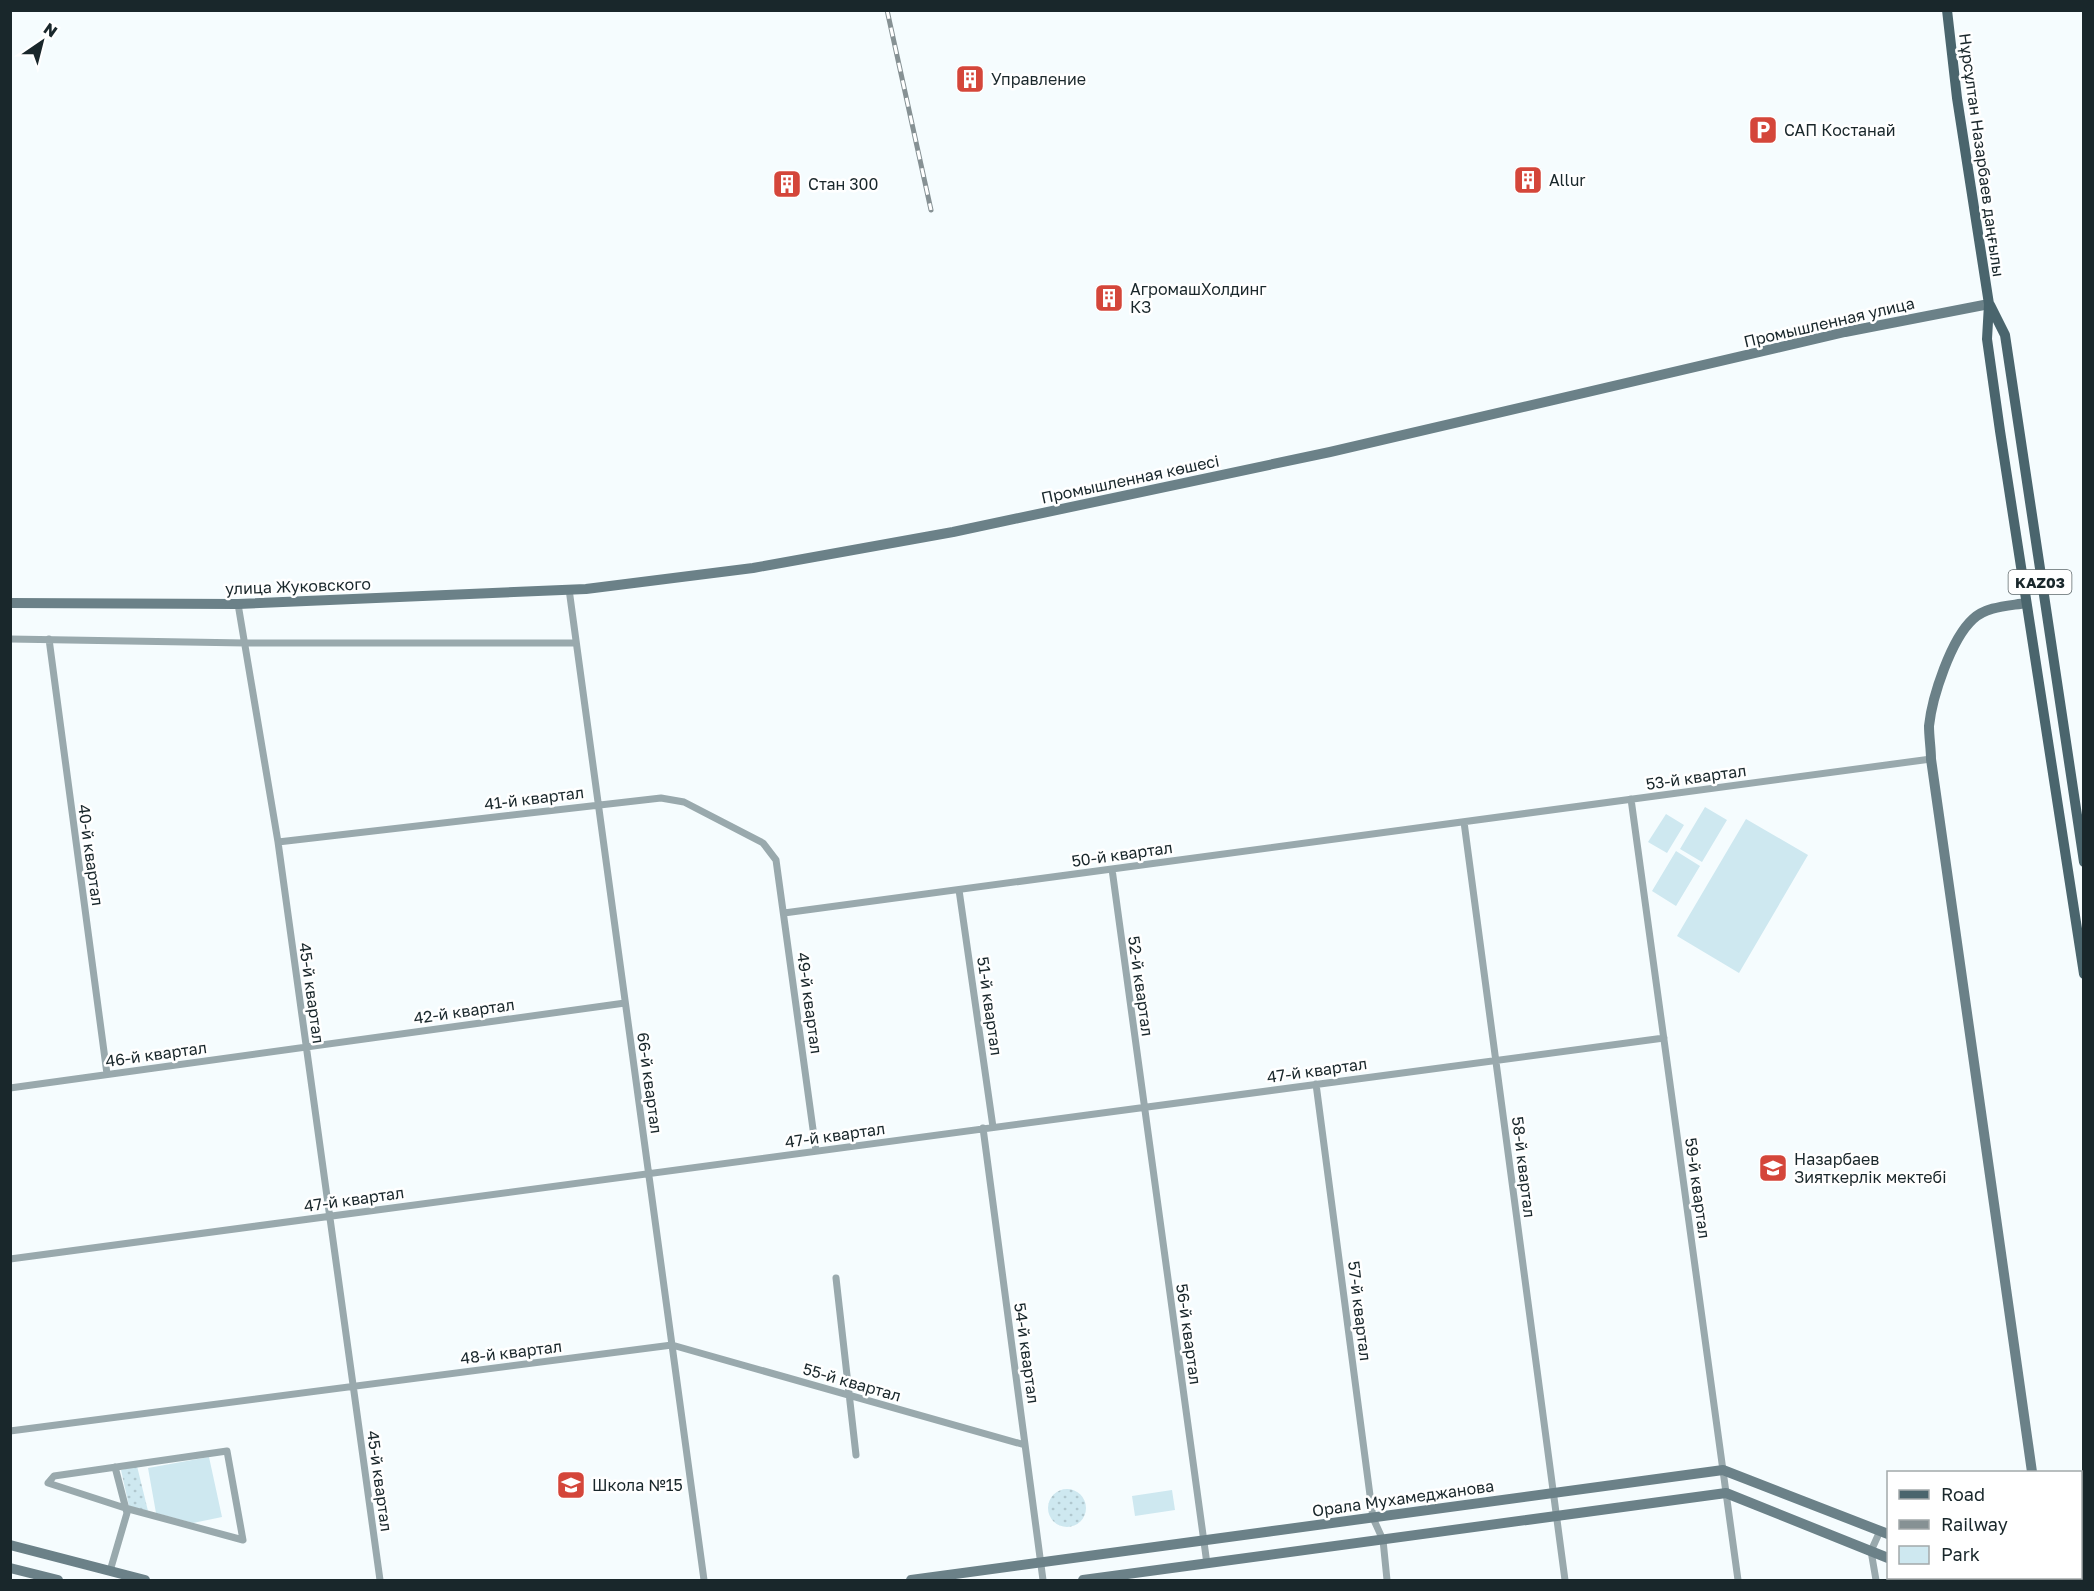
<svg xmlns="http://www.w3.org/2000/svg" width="2094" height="1591" viewBox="0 0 2094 1591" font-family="'Golos Text',sans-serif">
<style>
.green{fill:#cee8f0}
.park{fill:url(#park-dots)}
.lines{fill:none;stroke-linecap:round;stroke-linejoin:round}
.street{stroke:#99a9ad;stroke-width:7}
.secondary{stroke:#6b8188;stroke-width:10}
.primary{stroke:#4a656d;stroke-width:10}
.rail-casing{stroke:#869194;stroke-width:5}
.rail{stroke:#fff;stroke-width:3;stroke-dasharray:9;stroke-linecap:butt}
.labels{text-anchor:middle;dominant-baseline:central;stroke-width:5;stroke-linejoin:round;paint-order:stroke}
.shield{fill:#fff;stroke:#5e686b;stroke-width:1.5}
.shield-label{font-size:15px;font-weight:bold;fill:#19272b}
.poi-label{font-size:16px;fill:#19272b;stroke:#fff;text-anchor:start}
.street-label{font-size:16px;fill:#19272b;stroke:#fff}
</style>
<defs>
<pattern id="park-dots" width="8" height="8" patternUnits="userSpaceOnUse" patternTransform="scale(1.5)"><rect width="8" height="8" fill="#cee8f0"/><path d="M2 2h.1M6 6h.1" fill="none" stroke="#b0c7ce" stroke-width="1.8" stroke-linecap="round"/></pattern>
</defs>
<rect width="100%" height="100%" fill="#f5fcfe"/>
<!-- green -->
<path class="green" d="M1705 807 1727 820 1702 862 1680 849Z
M1666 814 1684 825 1667 853 1648 842Z
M1746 819 1808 855 1739 973 1677 936Z
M1676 851 1700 866 1676 906 1652 891Z
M209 1457 222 1517 193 1523 156 1513 148 1468Z
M1172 1490 1175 1510 1135 1516 1132 1496Z"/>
<!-- park -->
<path class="park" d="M137 1466 148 1511 129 1506 121 1470Z
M1048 1508a19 19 0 1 1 38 0a19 19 0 1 1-38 0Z"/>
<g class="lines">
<!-- street -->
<path class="street" d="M569 589 704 1580
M238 604 278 842 380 1580
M10 639 245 643H576
M49 639 107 1074
M1631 799 1738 1580
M1464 822 1565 1580
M278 842 661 798 684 802 763 843 776 860 816 1151
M1112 869 1207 1564
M959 890 993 1127
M784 913 1931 759
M1316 1084 1373 1518 1383 1540 1387 1580
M10 1088 625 1003
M983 1128 1043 1580
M10 1259 1664 1038
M836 1278 856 1455
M10 1431 672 1345 1025 1445
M227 1451 243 1540 125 1508 48 1483 54 1476Z
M110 1571 127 1513 115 1467
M1876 1580 1871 1551 1880 1531"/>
<!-- secondary -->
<path class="secondary" d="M10 603 238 604 586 589 753 568 953 532 1330 452 1845 332 1989 304
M2026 603C2009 606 1987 606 1973 619 1951 639 1932 697 1929 726 1929 737 1931 749 1931 759L2032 1472
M10 1545 145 1580
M10 1568 58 1580
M1937 1578 1944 1580
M1998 1578 2005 1580
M2046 1578V1580
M911 1580 1723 1470 1888 1534
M1083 1580 1726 1493 1888 1558"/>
<!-- primary -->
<path class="primary" d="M1947 10 1957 98 1989 304 1987 339 2000 431 2084 974
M1990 305 2005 335 2084 862"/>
<!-- rail casing -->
<g class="rail-casing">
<path id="rail" d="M887 10 931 210"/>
</g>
<!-- rail -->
<use href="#rail" class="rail"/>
</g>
<!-- icons -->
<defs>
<g id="building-square" transform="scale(1.5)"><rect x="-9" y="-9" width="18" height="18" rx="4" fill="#d4463a" stroke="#fff"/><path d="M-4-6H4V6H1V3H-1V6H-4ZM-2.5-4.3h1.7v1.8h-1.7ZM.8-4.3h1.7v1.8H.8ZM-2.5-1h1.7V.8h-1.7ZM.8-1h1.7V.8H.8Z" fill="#fff"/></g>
<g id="parking-square" transform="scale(1.5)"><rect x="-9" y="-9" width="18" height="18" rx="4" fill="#d4463a" stroke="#fff"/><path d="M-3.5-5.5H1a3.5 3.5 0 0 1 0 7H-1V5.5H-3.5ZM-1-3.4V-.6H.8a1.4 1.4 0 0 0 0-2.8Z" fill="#fff"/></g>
<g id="school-square" transform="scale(1.5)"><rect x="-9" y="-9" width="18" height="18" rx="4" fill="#d4463a" stroke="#fff"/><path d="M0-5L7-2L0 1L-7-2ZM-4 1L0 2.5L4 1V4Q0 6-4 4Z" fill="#fff"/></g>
</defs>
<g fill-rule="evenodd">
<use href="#building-square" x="970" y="79"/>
<use href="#parking-square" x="1763" y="130"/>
<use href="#building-square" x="1528" y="180"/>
<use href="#building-square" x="787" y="184"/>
<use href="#building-square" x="1109" y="298"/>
<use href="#school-square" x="1773" y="1168"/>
<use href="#school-square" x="571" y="1485"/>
</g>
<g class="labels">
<!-- shield labels -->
<rect class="shield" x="2008.5" y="570" width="63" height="24" rx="4.5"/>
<g class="shield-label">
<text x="2040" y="582">KАZ03</text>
</g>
<!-- poi labels -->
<g class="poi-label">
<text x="991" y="79">Управление</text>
<text x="1784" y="130">САП Костанай</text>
<text x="1549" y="180">Allur</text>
<text x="808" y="184">Стан 300</text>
<text x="1130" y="289">АгромашХолдинг<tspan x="1130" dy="18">КЗ</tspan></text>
<text x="1794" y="1159">Назарбаев<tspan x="1794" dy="18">Зияткерлік мектебі</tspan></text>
<text x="592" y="1485">Школа №15</text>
</g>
<!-- street labels -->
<g class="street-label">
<text transform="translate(1982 155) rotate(82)">Нұрсұлтан Назарбаев даңғылы</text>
<text transform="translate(1829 322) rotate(-13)">Промышленная улица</text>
<text transform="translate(1130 479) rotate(-12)">Промышленная көшесі</text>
<text transform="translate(298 586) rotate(-2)">улица Жуковского</text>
<text transform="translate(1696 777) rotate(-8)">53-й квартал</text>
<text transform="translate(534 798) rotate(-7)">41-й квартал</text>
<text transform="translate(1122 854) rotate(-8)">50-й квартал</text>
<text transform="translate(91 855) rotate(82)">40-й квартал</text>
<text transform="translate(1141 986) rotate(82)">52-й квартал</text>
<text transform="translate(312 993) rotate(82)">45-й квартал</text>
<text transform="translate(810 1003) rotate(82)">49-й квартал</text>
<text transform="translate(990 1006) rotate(82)">51-й квартал</text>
<text transform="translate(464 1011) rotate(-8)">42-й квартал</text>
<text transform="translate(156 1054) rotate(-8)">46-й квартал</text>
<text transform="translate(1317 1070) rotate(-8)">47-й квартал</text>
<text transform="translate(650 1083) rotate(82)">66-й квартал</text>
<text transform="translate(835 1135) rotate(-8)">47-й квартал</text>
<text transform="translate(1524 1167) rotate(83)">58-й квартал</text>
<text transform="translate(1698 1188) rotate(82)">59-й квартал</text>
<text transform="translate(354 1199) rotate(-8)">47-й квартал</text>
<text transform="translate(1360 1311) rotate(83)">57-й квартал</text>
<text transform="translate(1189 1334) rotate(82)">56-й квартал</text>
<text transform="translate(511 1352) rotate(-7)">48-й квартал</text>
<text transform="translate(1027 1353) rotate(82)">54-й квартал</text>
<text transform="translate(852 1382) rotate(16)">55-й квартал</text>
<text transform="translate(380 1481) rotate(82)">45-й квартал</text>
<text transform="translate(1403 1498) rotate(-8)">Орала Мухамеджанова</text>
</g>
</g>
<!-- border -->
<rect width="2094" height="1591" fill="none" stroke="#19272b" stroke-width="24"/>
<!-- legend -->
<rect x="1887" y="1471" width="195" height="108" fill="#ffffff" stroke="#a3a9aa" stroke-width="1.5"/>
<rect x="1899" y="1490" width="30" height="9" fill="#4a656d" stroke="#a3a9aa" stroke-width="1.5"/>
<text x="1941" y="1501" font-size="18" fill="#19272b">Road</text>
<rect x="1899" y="1520" width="30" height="9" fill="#869194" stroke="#a3a9aa" stroke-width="1.5"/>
<text x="1941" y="1531" font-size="18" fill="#19272b">Railway</text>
<rect x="1899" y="1546" width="30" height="18" fill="#cee8f0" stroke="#a3a9aa" stroke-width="1.5"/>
<text x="1941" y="1561" font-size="18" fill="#19272b">Park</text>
<!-- north arrow -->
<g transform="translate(42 42) rotate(35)" stroke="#ffffff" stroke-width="4.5" paint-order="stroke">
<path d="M0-4.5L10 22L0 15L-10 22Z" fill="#19272b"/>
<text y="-9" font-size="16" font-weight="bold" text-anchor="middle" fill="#19272b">N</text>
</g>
</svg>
